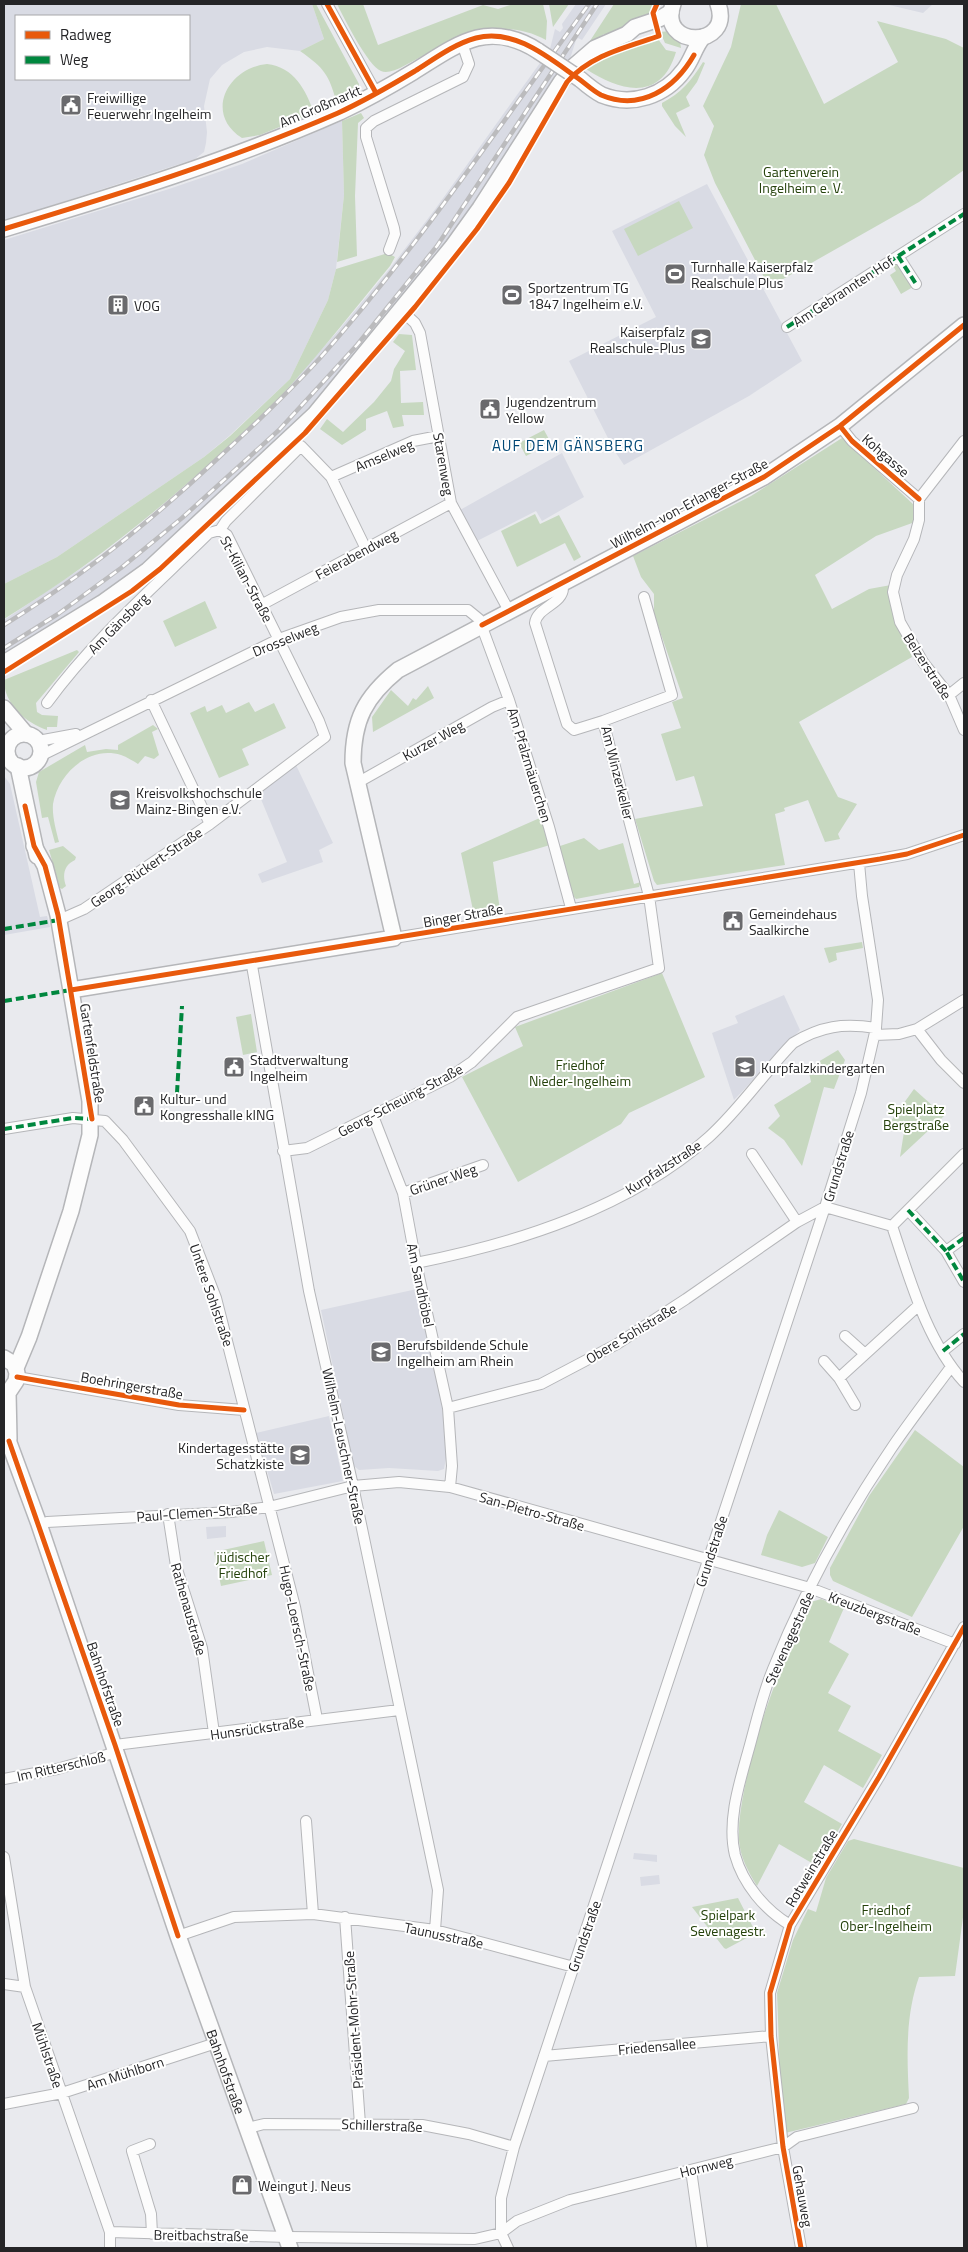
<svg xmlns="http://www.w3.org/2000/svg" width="968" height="2252" viewBox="0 0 968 2252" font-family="'Titillium Web',sans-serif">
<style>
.built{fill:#d9dbe4;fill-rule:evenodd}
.green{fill:#c7d8c0}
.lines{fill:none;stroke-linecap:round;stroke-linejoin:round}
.street-casing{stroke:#b5b6b9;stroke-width:12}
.secondary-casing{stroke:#b5b6b9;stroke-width:18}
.street{stroke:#fcfcfc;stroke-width:10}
.secondary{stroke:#fcfcfc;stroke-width:15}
.rail-casing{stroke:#bbbbbd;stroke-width:4.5}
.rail{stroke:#fff;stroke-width:2.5;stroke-dasharray:8;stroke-linecap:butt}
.secondary-bridge-casing{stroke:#b5b6b9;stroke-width:18;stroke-linecap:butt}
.secondary-bridge{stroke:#fcfcfc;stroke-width:15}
.quiet{stroke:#00873e;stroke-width:4;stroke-dasharray:8 4;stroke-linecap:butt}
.cycleway-casing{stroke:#fff;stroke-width:8}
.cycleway{stroke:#e8590c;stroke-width:5}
.labels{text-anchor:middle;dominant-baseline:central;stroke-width:4;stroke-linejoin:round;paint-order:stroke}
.poi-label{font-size:14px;fill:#252527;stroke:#fff;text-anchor:start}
.street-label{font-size:14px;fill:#252527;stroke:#fff}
.park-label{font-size:14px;fill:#24410a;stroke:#fff}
.neighbourhood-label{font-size:15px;letter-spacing:1px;fill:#004775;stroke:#fff}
</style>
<rect width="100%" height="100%" fill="#e9eaee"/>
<!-- built -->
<path class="built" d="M4 4H312L324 39 300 51 267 47 244 52 222 65 210 79 204 106 207 132 206 143 204 152 195 159 4 221ZM16 16H189V79H16Z
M576 4H606L582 40 578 38 576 40 569 62 448 240 316 404 141 567 111 589 4 657V620L101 555 165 504 253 425 338 331 391 267 436 208 550 49 555 29 560 32 563 28 562 24Z
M885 4H933L923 13Z
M342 121 344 195 336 269 328 300 290 379 229 436 204 457 57 557 4 584V240L169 189 242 164Z
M707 184 802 361 749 396 624 465 614 450 569 361 656 317 612 231Z
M562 453 584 497 542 521 536 511 477 541 460 510Z
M296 765 333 843 319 850 323 862 262 883 258 874 287 862 258 792Z
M4 776 10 784 40 917 47 916 50 927 4 935Z
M784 995 800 1030 734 1100 712 1033 738 1023 735 1016Z
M417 1289 440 1395 445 1426 447 1452 444 1469 438 1471 389 1468 359 1470 354 1466 321 1310Z
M329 1416 343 1481 274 1494 256 1433Z
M226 1526V1537L207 1539 206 1527Z
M634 1853 657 1855V1862L633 1859Z
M659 1875 660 1884 641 1886 640 1877Z"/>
<!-- green -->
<path class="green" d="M312 4H316L359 84 357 94 337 104C329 74 324 68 300 51L324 39Z
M337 4H363L378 45 483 5 498 9 513 4H543L547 21 546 40C471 0 403 82 381 71 368 66 344 18 337 4Z
M549 4H569L553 27Z
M614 4H655L651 13 652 18 618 29 606 36 604 34 586 47Z
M741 4H776L824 104 898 62 877 21 946 39 964 48V170L919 202 769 287 715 183 704 155 714 126 703 106 731 47Z
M670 31 680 41 681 48 665 43 660 32Z
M658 39 666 50 676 52C661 102 621 92 586 69L611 55Z
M703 62 705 63 697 82 686 97 690 106 676 113 686 137 675 126 662 106V103C681 93 692 80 703 62Z
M267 64C294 67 306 90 314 113L260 135 242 138C204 114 227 68 267 64Z
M361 113 364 118 358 123 355 196 357 256 337 262 344 195 342 121Z
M679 201 693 228 638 256 624 229Z
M388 253 395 257 390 266C357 306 325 347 290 386 265 414 237 439 209 464 145 522 78 574 4 619V584L57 557 204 457 230 436 290 379 328 300 336 269Z
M897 261 913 287 901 294 890 275 896 271 892 264Z
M399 334 412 335 416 370 400 371 401 403 423 402 424 415H402L404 426 393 428 387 411 366 419V430L342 445 320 429 327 419 343 432 374 402 391 381 394 369 405 351 393 342Z
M544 430 551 443 526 456 519 443Z
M842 438 914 505 915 522 876 536 815 575 832 609 869 589 891 585V605L912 657 799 722 838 797 857 804 838 834 840 839 825 842 808 800 784 808 785 811 775 814 785 865 657 885 654 881 635 819 703 806 694 776 676 781 661 734 681 728 672 702 683 698 654 614V594L641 577 633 556 751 496Z
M535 514 540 524 559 515 581 557 574 561 565 543 517 567 501 531Z
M205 601 217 628 175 647 163 621Z
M77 650 79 652 36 703 37 712 42 715 58 716 57 727H47V730C26 723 4 704 4 680Z
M428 686 434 698 373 732 372 717 391 690 408 706 413 698 416 700Z
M249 702 255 712 274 703 286 728 242 749 249 765 219 778 190 713 205 706 207 712 222 705 226 713Z
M153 725 158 729 152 732 159 755 154 759 145 756 138 764C133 761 127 757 121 755 89 745 58 774 53 804 52 816 56 830 59 842L55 843 48 817 42 818 36 782 39 772 85 745 87 752 106 749 118 750V745Z
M542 817 550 845 493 862 500 910 474 915 461 853Z
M584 838 599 850 623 843 634 884 641 882 639 887 576 899 572 895 557 847Z
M63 846 76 857 75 860C64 865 62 875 66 886L62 889 60 888 49 850Z
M862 942 863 948 836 953 837 960 829 963 824 948Z
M662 973 705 1077 629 1113 621 1124 518 1182 462 1077 523 1046 515 1027Z
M251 1014 257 1052 243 1055 236 1017Z
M838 1050 845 1060 834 1089 824 1087 802 1166 784 1140 768 1128 780 1116 774 1105 811 1082 808 1068Z
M914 1089 944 1116 900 1157 904 1132 888 1125Z
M915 1430 964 1467V1526L912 1617 833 1581 830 1575V1568L869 1496Z
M779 1510 828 1537 815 1563 802 1567 761 1555 767 1535Z
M264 1541 272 1575 221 1586 214 1552Z
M821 1599 844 1608 829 1642 849 1654 828 1693 851 1706 838 1731 882 1755 863 1788 824 1765 804 1802 842 1824 817 1866 779 1844 757 1886C748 1871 740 1857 739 1840 738 1824 741 1807 744 1791 756 1727 781 1666 807 1607L811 1602Z
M854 1839 964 1868V1910L955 1976 919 1977C905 2017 907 2057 909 2098L906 2104 785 2133 781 2102 777 1993 793 1940 808 1909 816 1912 826 1878 848 1841Z
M738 1898 756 1933 726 1949 724 1948 692 1907Z"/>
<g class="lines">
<!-- street casing -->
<g class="street-casing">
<path id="street" d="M327 4 376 93
M389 250 395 234 394 228 366 137V128L374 121 463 77 469 64 462 43
M898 256 916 284
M402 311 415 323 420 333 451 503 509 611
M787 327 964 214
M840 426 852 441 919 499
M964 441 919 499V520L914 539 897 575 893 592 900 622 923 662 949 695 964 730
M331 477 413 441 439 436
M220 530 226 521 301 446 331 477 366 549
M561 583 563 588C563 604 537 607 535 623L567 724 574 730 603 721 672 695 644 597
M261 605 451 503
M949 695 964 683
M151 700 210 824
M47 703C93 640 153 588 209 533L220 530
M38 741 76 734
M40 756 279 639 341 617 379 610H468L479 619 509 700 549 827 571 908
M357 783 492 707 509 700
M59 920 84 909 210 824 325 737 319 721 227 535 220 530
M394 938 880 859 907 854 964 835
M251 960 309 1291 353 1486 438 1890 435 1930
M917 1029 964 1000
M875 1035 899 1034 917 1029 941 1060 964 1083
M373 1116 403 1193 416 1263 448 1408 452 1466 450 1487
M4 1129 73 1118 105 1121 123 1140 190 1231 216 1298 295 1607 317 1719
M283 1151 307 1148 450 1077 472 1062 517 1017 659 968 649 896 603 721
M752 1154 797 1222
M403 1193 483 1165
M908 1210 946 1251
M892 1226C910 1279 926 1340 964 1382
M964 1238 946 1251 964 1282
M416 1263C518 1243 629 1208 709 1137 740 1109 764 1073 793 1043 821 1026 843 1023 876 1028
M845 1336 865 1354
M943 1351 964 1334
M824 1361 839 1378
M17 1377 179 1405 244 1410
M855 1405 839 1378 919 1305
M448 1408 541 1384 617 1344 686 1299 797 1222 825 1207 892 1226 964 1154
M168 1514 176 1566 202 1648 214 1733
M39 1524 47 1522 231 1512 269 1507 353 1486 399 1482 450 1487 810 1588 955 1644
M115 1745 399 1710
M4 1779 57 1769 117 1752
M306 1821 313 1914
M4 1857 25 1987 110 2232V2248
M345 1917 360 2124
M790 1925C765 1910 743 1884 735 1855 727 1822 739 1784 748 1752 756 1724 762 1695 773 1669 804 1592 845 1517 891 1449 910 1421 931 1394 951 1367
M178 1936 234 1917 313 1914 435 1930 574 1967
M4 1984 25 1987
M544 2056 771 2036
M4 2104 62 2093 216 2043
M248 2128 264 2124 422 2125 469 2134 514 2147
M150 2144 132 2151 151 2214 152 2234
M691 2170 702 2248
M110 2232 287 2237 475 2239 501 2233 517 2221 570 2200 783 2147 797 2137 913 2108
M508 2248 501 2233V2198L514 2147 825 1207 861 1093 876 1028 878 1000 862 896 859 863
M801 2248 783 2147 771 2036 770 1993 790 1925 879 1777 964 1627"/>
</g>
<!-- secondary casing -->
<g class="secondary-casing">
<g id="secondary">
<path d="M673 4C657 49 734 49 718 4"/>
<path d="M580 79C587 85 594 91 602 95 632 107 665 96 684 70 692 60 695 46 703 37"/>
<path d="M4 229C117 195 232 160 340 112 365 100 390 86 413 72 433 60 454 44 477 38 498 33 520 39 538 51"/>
<path d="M4 663 102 603 148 570 315 414 452 247 480 208 561 82 573 67 595 48 627 34 635 27 659 19 671 12"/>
<path d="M4 708 26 734"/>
<circle cx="24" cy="751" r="17"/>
<path d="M18 766 37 856"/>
<path d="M71 990 394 938 353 763C353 720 365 697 398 670L764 477 840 426 964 325"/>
<path d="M4 1358 14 1364 17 1373 16 1381 8 1393 9 1439"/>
<path d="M16 1368 29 1337 71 1211 90 1135V1101L58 915 45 866 34 846"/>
<path id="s1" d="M4 1429 39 1524 178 1936 290 2248"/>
</g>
</g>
<!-- street -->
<use href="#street" class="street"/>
<!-- secondary -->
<use href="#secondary" class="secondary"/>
<!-- rail casing -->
<g class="rail-casing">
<path id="rail" d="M4 625C80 578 150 522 215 461 251 428 287 394 320 358 418 247 501 123 589 4
M4 648 58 614 121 568 182 518 279 430 357 345 437 246 597 4"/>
</g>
<!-- rail -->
<use href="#rail" class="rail"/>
<!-- secondary-bridge casing -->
<g class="secondary-bridge-casing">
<path id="secondary-bridge" d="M538 51 580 79"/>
</g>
<!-- secondary-bridge -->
<use href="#secondary-bridge" class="secondary-bridge"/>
<!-- quiet -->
<path class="quiet" d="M898 256 916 284
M787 327 964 214
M4 929 59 920
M4 1001 71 990
M177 1093 182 1006
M4 1129 73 1118 92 1119
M908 1210 946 1251
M964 1238 946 1251 964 1282
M943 1351 964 1334"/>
<!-- cycleway casing -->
<g class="cycleway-casing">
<path id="cycleway" d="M327 4 376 93
M4 229C116 195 230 160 338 113 364 101 390 86 415 71 434 59 454 44 476 38 515 28 549 58 579 79 586 84 593 91 601 95 641 112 675 88 694 55
M840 426 852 441 919 499
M482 625 764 477 840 426 964 325
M4 672 132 591 160 569 305 433 415 307 477 229 509 183 567 82C590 55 627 47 659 36L653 13 657 4
M25 806 34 846 45 866 58 915 92 1119
M71 990 880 859 907 854 964 835
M17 1377 179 1405 244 1410
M9 1441 115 1745 178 1936
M801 2248 783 2147 771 2036 770 1993 790 1925 879 1777 964 1627"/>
</g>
<!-- cycleway -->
<use href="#cycleway" class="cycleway"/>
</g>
<!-- icons -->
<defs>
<g id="civic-square" transform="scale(1.125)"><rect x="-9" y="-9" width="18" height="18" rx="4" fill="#6a6a6d" stroke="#fff"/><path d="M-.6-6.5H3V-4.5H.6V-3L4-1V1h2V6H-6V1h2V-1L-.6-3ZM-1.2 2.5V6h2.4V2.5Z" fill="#fff"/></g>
<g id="stadium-square" transform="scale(1.125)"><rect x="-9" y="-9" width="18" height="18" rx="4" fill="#6a6a6d" stroke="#fff"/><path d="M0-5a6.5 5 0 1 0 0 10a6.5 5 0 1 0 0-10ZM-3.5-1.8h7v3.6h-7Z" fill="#fff"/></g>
<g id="building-square" transform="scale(1.125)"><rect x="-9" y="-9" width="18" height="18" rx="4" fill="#6a6a6d" stroke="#fff"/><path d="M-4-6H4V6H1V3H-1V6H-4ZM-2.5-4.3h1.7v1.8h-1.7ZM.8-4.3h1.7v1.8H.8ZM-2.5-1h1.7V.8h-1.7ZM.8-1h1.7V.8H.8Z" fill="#fff"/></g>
<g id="school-square" transform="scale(1.125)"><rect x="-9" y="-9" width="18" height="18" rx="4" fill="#6a6a6d" stroke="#fff"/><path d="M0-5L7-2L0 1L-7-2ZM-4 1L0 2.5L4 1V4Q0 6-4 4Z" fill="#fff"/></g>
<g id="university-square" transform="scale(1.125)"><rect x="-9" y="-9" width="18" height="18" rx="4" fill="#6a6a6d" stroke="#fff"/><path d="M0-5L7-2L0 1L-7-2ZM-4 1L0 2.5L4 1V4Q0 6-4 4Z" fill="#fff"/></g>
<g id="shop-square" transform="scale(1.125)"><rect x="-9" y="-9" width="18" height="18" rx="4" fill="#6a6a6d" stroke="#fff"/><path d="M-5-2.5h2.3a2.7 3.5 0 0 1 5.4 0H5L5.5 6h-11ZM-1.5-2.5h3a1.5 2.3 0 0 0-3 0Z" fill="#fff"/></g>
</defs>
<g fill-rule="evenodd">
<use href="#civic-square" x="71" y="105"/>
<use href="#stadium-square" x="675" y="274"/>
<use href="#stadium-square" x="512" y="295"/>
<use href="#building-square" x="118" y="305"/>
<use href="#school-square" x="701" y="339"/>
<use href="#civic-square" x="490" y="409"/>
<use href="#university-square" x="120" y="800"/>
<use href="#civic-square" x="733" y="921"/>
<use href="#civic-square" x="234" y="1067"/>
<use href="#school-square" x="745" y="1067"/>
<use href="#civic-square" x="144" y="1106"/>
<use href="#school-square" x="381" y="1352"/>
<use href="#school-square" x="300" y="1455"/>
<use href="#shop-square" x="242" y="2185"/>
</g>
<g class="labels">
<!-- poi labels -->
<g class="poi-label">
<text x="87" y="97">Freiwillige<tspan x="87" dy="16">Feuerwehr Ingelheim</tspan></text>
<text x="691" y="266">Turnhalle Kaiserpfalz<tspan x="691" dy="16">Realschule Plus</tspan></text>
<text x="528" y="287">Sportzentrum TG<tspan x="528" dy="16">1847 Ingelheim e.V.</tspan></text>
<text x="134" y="305">VOG</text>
<text x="685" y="331" text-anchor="end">Kaiserpfalz<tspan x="685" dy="16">Realschule-Plus</tspan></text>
<text x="506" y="401">Jugendzentrum<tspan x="506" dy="16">Yellow</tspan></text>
<text x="136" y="792">Kreisvolkshochschule<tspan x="136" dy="16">Mainz-Bingen e.V.</tspan></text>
<text x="749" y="913">Gemeindehaus<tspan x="749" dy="16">Saalkirche</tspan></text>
<text x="250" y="1059">Stadtverwaltung<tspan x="250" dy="16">Ingelheim</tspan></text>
<text x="761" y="1067">Kurpfalzkindergarten</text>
<text x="160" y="1098">Kultur- und<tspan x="160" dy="16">Kongresshalle kING</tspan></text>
<text x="397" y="1344">Berufsbildende Schule<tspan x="397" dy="16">Ingelheim am Rhein</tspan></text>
<text x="284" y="1447" text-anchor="end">Kindertagesstätte<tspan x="284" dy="16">Schatzkiste</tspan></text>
<text x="258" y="2185">Weingut J. Neus</text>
</g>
<!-- street labels -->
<g class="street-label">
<text transform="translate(320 106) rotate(-23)">Am Großmarkt</text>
<text transform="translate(843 291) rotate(-33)">Am Gebrannten Hof</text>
<text transform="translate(384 455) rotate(-23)">Amselweg</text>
<text transform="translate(886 455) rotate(41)">Kohgasse</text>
<text transform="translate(444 464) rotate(80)">Starenweg</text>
<text transform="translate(689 503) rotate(-28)">Wilhelm-von-Erlanger-Straße</text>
<text transform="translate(356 554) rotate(-28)">Feierabendweg</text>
<text transform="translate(247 579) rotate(62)">St-Kilian-Straße</text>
<text transform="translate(118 623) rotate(-45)">Am Gänsberg</text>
<text transform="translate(285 639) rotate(-22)">Drosselweg</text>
<text transform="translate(928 666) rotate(57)">Belzerstraße</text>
<text transform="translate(433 740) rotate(-29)">Kurzer Weg</text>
<text transform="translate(530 765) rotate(73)">Am Pfalzmäuerchen</text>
<text transform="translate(618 773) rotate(76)">Am Winzerkeller</text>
<text transform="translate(146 867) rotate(-34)">Georg-Rückert-Straße</text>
<text transform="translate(463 915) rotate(-10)">Binger Straße</text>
<text transform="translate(93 1053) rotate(81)">Gartenfeldstraße</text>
<text transform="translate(400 1100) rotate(-28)">Georg-Scheuing-Straße</text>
<text transform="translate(838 1166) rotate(-73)">Grundstraße</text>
<text transform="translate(663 1167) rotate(-33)">Kurpfalzstraße</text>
<text transform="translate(443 1179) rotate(-19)">Grüner Weg</text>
<text transform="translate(421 1285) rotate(78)">Am Sandhöbel</text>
<text transform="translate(212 1295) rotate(71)">Untere Sohlstraße</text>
<text transform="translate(631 1333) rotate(-31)">Obere Sohlstraße</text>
<text transform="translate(132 1385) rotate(10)">Boehringerstraße</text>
<text transform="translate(344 1446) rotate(78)">Wilhelm-Leuschner-Straße</text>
<text transform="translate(532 1511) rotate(16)">San-Pietro-Straße</text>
<text transform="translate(197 1512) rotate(-4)">Paul-Clemen-Straße</text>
<text transform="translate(711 1551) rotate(-72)">Grundstraße</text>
<text transform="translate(189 1609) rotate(74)">Rathenaustraße</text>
<text transform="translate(875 1613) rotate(21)">Kreuzbergstraße</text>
<text transform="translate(298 1628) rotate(78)">Hugo-Loersch-Straße</text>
<text transform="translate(789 1638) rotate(-66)">Stevenagestraße</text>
<text transform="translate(106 1684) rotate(71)">Bahnhofstraße</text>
<text transform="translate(257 1728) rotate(-8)">Hunsrückstraße</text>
<text transform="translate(61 1766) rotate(-13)">Im Ritterschloß</text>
<text transform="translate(811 1868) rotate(-59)">Rotweinstraße</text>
<text transform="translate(444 1935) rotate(12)">Taunusstraße</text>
<text transform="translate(584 1936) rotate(-71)">Grundstraße</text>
<text transform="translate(353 2020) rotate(-94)">Präsident-Mohr-Straße</text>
<text transform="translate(657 2046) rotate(-5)">Friedensallee</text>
<text transform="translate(48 2055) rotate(71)">Mühlstraße</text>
<text stroke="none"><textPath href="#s1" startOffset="680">Bahnhofstraße</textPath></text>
<text transform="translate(125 2073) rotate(-18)">Am Mühlborn</text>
<text transform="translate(382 2125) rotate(2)">Schillerstraße</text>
<text transform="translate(706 2166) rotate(-14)">Hornweg</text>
<text transform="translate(803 2196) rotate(80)">Gehauweg</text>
<text transform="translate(201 2235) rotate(1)">Breitbachstraße</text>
</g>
<!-- park labels -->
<g class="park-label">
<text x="801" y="171">Gartenverein<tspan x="801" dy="16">Ingelheim e. V.</tspan></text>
<text x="580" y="1064">Friedhof<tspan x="580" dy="16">Nieder-Ingelheim</tspan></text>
<text x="916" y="1108">Spielplatz<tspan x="916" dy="16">Bergstraße</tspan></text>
<text x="243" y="1556">jüdischer<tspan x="243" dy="16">Friedhof</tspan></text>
<text x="886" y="1909">Friedhof<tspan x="886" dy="16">Ober-Ingelheim</tspan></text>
<text x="728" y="1914">Spielpark<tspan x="728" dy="16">Sevenagestr.</tspan></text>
</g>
<!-- neighbourhood labels -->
<g class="neighbourhood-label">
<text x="568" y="445">AUF DEM GÄNSBERG</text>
</g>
</g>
<!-- border -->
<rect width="968" height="2252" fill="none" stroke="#252527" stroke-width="10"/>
<!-- legend -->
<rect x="15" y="15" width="175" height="65" fill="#ffffff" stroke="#a8a8a9"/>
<rect x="25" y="31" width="25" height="8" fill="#e8590c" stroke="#a8a8a9"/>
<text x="60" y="40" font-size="15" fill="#252527">Radweg</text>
<rect x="25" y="56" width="25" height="8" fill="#00873e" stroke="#a8a8a9"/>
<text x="60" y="65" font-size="15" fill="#252527">Weg</text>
</svg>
